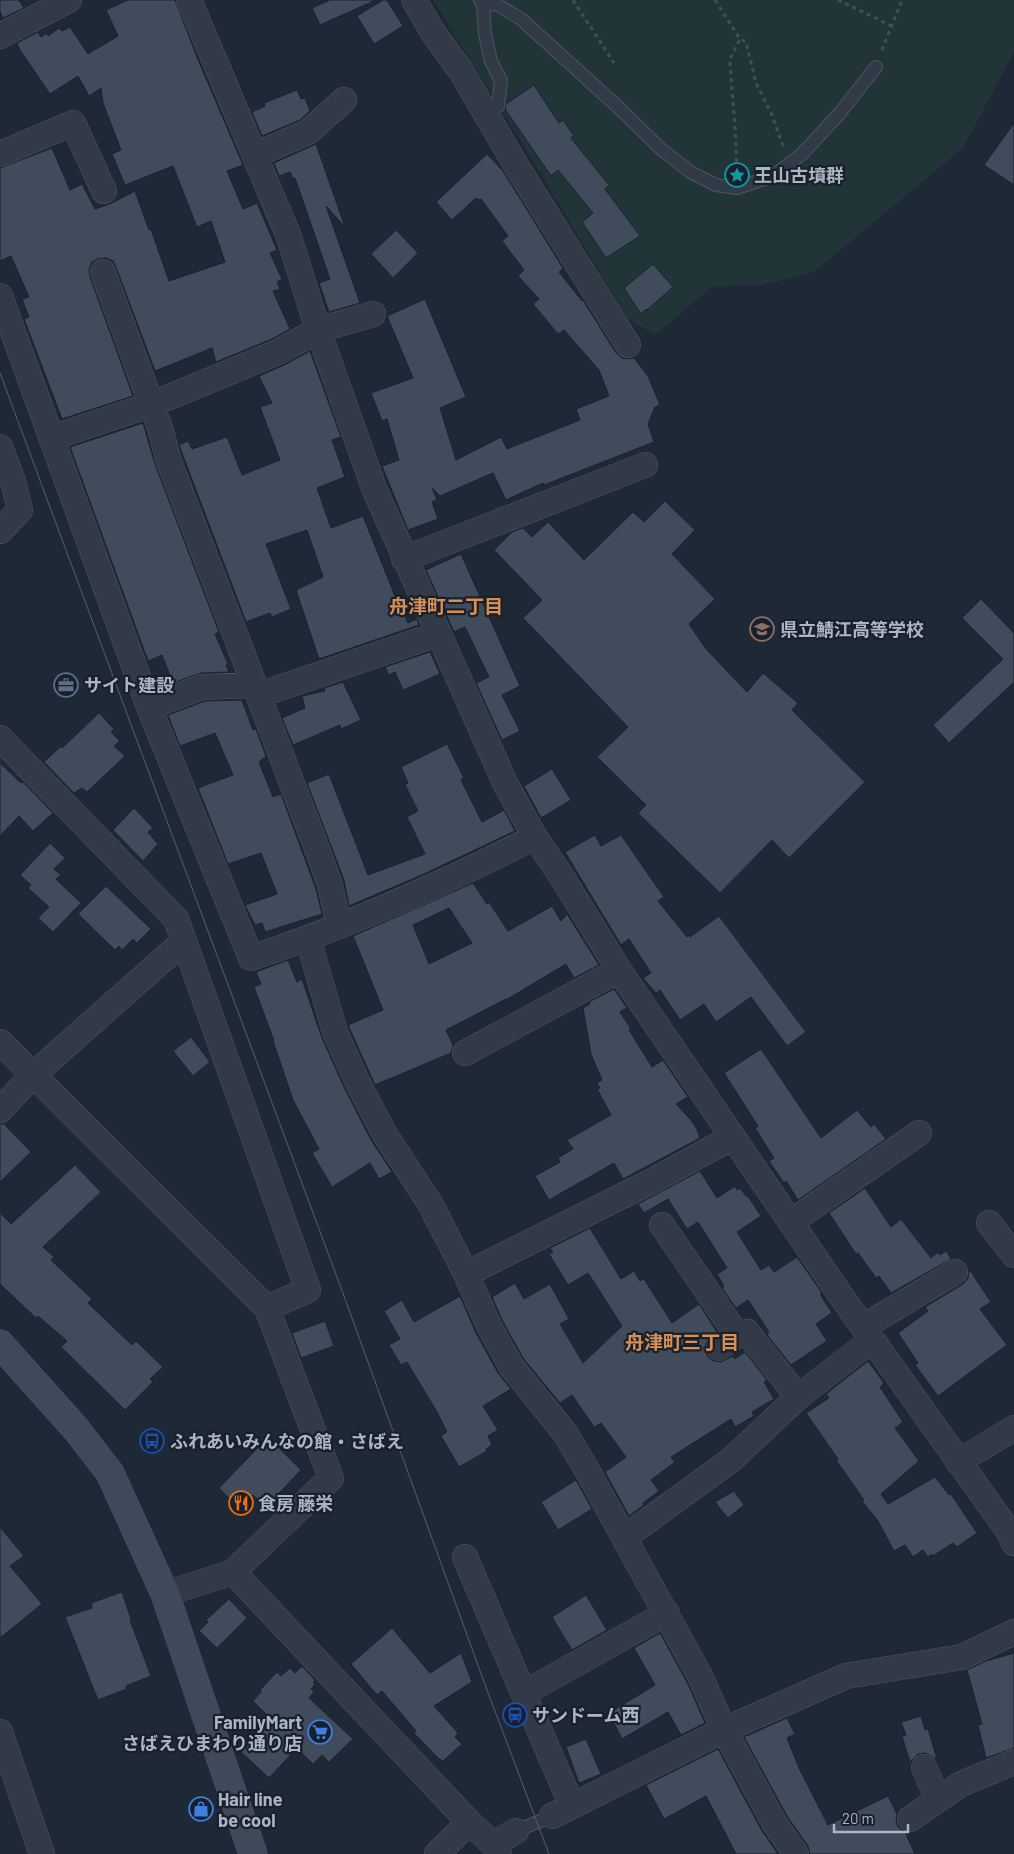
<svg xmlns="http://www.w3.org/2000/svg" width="1014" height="1854" viewBox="0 0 1014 1854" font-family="Barlow,'Noto Sans JP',sans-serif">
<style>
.green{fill:#213538}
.building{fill:#404b5c;stroke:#1a222e;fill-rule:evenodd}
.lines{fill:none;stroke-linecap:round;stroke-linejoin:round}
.lane-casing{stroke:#4d5562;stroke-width:14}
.street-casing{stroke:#4d5562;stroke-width:26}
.secondary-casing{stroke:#4d5562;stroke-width:29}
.path{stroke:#3e5255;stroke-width:3;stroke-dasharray:4 4;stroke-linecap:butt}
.lane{stroke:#323a47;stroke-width:12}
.street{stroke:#323a47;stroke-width:25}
.secondary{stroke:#40495a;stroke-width:28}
.tram{stroke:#545e6e;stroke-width:1}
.labels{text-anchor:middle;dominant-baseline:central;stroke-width:4.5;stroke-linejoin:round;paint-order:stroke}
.poi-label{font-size:18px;font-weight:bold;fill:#acb5c4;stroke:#18202b;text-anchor:start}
.neighbourhood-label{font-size:19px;font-weight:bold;fill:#d59057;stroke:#18202b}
</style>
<rect width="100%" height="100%" fill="#1f2837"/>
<!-- green -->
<path class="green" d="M433 0H1014V52L963 148 814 272 764 285 712 287 655 335 627 318 527 151Z"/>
<!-- building -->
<path class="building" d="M0 0H19L24 8 3 18 0 12Z
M128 0H175L199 62 243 165 227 171 243 209 257 203 277 250 270 253 282 279 277 282 280 289 273 291 290 329 272 339 216 362 212 348 155 371 116 267 113 261 106 258 98 259 92 262 89 269 90 277 133 396 62 419 24 319 29 317 22 299 29 297 11 256 0 261V168L52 148 70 190 82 184 95 209 110 204 135 191 149 230 151 229 169 281 225 262 211 221 197 227 173 166 125 185 112 154 121 150 103 103 101 88 89 96 78 76 50 94 20 50 17 43 38 32 41 37 47 33 48 36 59 28 62 31 70 27 88 54 118 36 106 10Z
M330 0H376L320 25 312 8Z
M383 0H387L403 26 374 44 357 16Z
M534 85 559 123 563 120 574 136 571 138 609 185 605 189 640 236 606 258 582 222 593 213 558 170 551 176 505 109 506 104Z
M297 90 301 99 305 98 310 111 300 120 262 136 252 112 265 106 264 103Z
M1014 123V185L984 165Z
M316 144 345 227 326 206 360 303 329 312 319 283 330 279 295 178 293 179 290 172 279 176 274 163Z
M487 154 503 171 563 268 559 272 582 301 583 300 616 353 622 358 628 359 634 358 648 376 660 405 655 407 648 424 654 442 544 485 543 483 506 500 493 473 440 496 432 488 437 500 432 502 438 519 408 530 382 466 399 460 387 419 382 421 371 393 413 378 387 316 425 299 466 397 440 408 456 460 501 437 507 449 580 420 576 409 609 396 599 370 564 330 558 334 533 304 539 299 518 276 524 270 502 241 508 236 481 199 479 200 476 198 452 220 436 202Z
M396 230 418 253 393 278 371 254Z
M653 264 673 287 647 310 646 309 641 314 624 288Z
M310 351 341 437 332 440 345 477 317 488 331 528 363 516 397 601 398 600 408 623 417 619 419 625 319 659 296 590 323 577 307 530 266 544 291 609 272 617 270 613 246 622 179 445 188 441 192 449 227 437 242 475 280 460 260 407 272 403 259 376 284 365Z
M143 423 155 464 219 632 215 634 228 664 226 665 229 672 201 673 173 683 162 655 148 661 70 447Z
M665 501 695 530 672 554 715 599 689 624 706 649 747 692 763 673 798 703 792 710 865 782 789 858 772 840 720 893 638 813 646 805 597 757 628 727 523 618 542 600 494 550 512 532 523 528 532 537 548 522 584 560 633 512 644 522Z
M461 554 520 686 502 695 520 731 502 740 476 683 489 677 465 627 454 632 426 570Z
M981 599 1014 633V682L949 743 933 725 1003 659 962 618Z
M430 652 440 674 403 690 395 672 389 675 385 667Z
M343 682 361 720 341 729 340 725 293 745 282 718 305 708 302 696 325 691 324 688Z
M242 700 253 730 256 729 266 756 259 762 273 797 281 794 316 889 322 914 265 932 262 923 255 925 245 905 277 894 261 853 228 864 198 788 233 775 215 733 180 746 168 715 205 701Z
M99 713 114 729 111 732 120 741 114 746 125 756 87 792 82 788 74 793 44 762 61 746 62 748Z
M447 744 464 778 461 780 482 822 504 810 515 831 424 874 349 906 344 880 307 783 329 774 368 875 425 854 407 817 418 811 405 785 408 783 401 767Z
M0 763 21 783 23 782 53 813 33 831 19 816 0 836Z
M552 769 571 800 541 818 524 786Z
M134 808 153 828 148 832 158 844 143 861 113 830Z
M595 835 601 846 621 835 664 897 658 901 687 937 688 935 690 937 719 916 806 1032 787 1046 751 997 716 1022 704 1004 680 1020 660 990 656 993 643 978 651 973 629 939 621 945 565 852Z
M50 843 65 858 54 869 61 875 56 879 81 903 53 932 38 918 49 907 28 888 31 885 20 875Z
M473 883 487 904 489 902 508 931 552 906 561 921 567 914 599 965 574 978 566 964 506 1000V999L446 1030 453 1045 451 1053 375 1085 348 1025 383 1010 353 936ZM449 908 472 943 429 964 413 925Z
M106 886 151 929 137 943 133 939 122 950 119 946 115 950 78 914Z
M288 960 297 982 302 979 322 1038 345 1089 371 1140 392 1172 379 1179 370 1163 332 1187 312 1153 319 1149 293 1100 273 1041H274L254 987 261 984 256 972Z
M614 989 627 1008 620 1012 631 1029 629 1030 652 1067 663 1060 688 1097 676 1104 691 1120 697 1129 700 1138 623 1179 614 1163 549 1200 535 1176 560 1162 558 1158 573 1149 567 1140 611 1115 597 1089 600 1088 597 1083 602 1080 591 1054 583 1008 590 1004 589 1002Z
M191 1037 210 1062 193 1076 173 1051Z
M761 1049 821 1138 857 1110 871 1127 874 1124 886 1139 798 1200 786 1181 784 1183 769 1161 774 1158 755 1128 758 1126 724 1073Z
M0 1124H4L31 1152 0 1182Z
M75 1165 101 1192 43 1247 54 1257 51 1260 92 1299 88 1303 132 1345 136 1341 163 1367 150 1379 153 1382 125 1410 61 1347 67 1341 38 1316 36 1318 0 1284V1213L11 1224Z
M700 1171 717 1198 735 1186 737 1190 740 1188 747 1197 748 1196 761 1216 737 1232 761 1270 769 1265 774 1272 797 1257 822 1293 820 1294 832 1313 816 1324 827 1341 791 1365 768 1336 767 1333 769 1332 748 1300 736 1308 722 1288 724 1286 717 1274 727 1268 698 1222 687 1229 668 1199 644 1213 638 1204Z
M865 1188 891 1227 901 1219 931 1258 938 1252 940 1255 946 1251 951 1259 891 1293 879 1276 876 1278 858 1253 856 1254 829 1213Z
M590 1228 621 1279 634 1271 640 1281 644 1279 672 1323 699 1304 717 1332 706 1343 705 1350 708 1357 714 1361 721 1362 733 1356 735 1359 745 1352 767 1380 764 1382 774 1399 752 1412 754 1416 735 1427 731 1419 671 1457 675 1462 651 1480 659 1491 643 1503 644 1505 629 1516 605 1472 626 1457 601 1423 594 1427 572 1395 560 1403 523 1358 502 1320 492 1297 515 1283 524 1299 550 1284 569 1319 560 1324 583 1363 622 1326 588 1273 568 1285 549 1254 553 1252 550 1248Z
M969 1269 991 1302 980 1309 1007 1345 938 1396 915 1365 918 1363 898 1333 928 1311 925 1307 963 1284 968 1279Z
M460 1296 476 1333 498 1373 511 1389 483 1406 498 1430 488 1436 492 1445 486 1449 487 1451 459 1467 441 1436 447 1432 437 1412 407 1362 401 1365 389 1345 400 1339 384 1311 402 1300 414 1322Z
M325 1321 334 1346 301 1358 292 1333Z
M868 1361 884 1383 880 1387 903 1422 895 1428 919 1461 881 1494 888 1504 935 1477 949 1495 951 1494 977 1533 957 1547 953 1543 933 1556 932 1554 928 1557 923 1550 913 1557 905 1545 894 1551 878 1521 862 1501 864 1500 836 1460 838 1459 806 1413 829 1398 826 1394Z
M268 1437 301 1470 266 1507 253 1495 240 1509 219 1488Z
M576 1480 592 1509 558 1530 541 1502Z
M734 1491 744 1505 728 1518 715 1502Z
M0 1527 24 1556 10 1566 42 1604 0 1638Z
M122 1592 131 1619 130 1620 151 1676 126 1686 127 1689 98 1700 65 1617 92 1608 91 1603Z
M586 1595 607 1630 572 1650 552 1617Z
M229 1599 247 1618 217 1648 199 1631 208 1622 206 1620Z
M392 1628 430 1673 461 1653 472 1682 434 1706 458 1733 455 1737 462 1744 443 1761 438 1758 414 1733 416 1731 382 1691 377 1695 351 1664Z
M660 1633 687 1682 705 1723 681 1735 668 1712 622 1739 609 1713 655 1685 634 1648Z
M1014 1653V1748L986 1758 978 1725 982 1724 967 1670 986 1661Z
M302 1666 315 1680 313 1682 315 1684 311 1689 314 1692 309 1698 353 1739 329 1762 322 1755 313 1764 297 1748 269 1778 241 1752 271 1719 253 1701 261 1692 260 1690 277 1672 281 1676 290 1668 295 1673Z
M921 1716 925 1730 928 1729 937 1759 925 1753 918 1754 910 1762 902 1736 906 1735 901 1722Z
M787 1718 795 1734 787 1738 799 1768 828 1825 888 1796 897 1814 896 1821 898 1827 905 1832 915 1854H810L808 1846 787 1816 744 1737Z
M586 1739 601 1774 579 1783 566 1747Z
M718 1749 762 1831 778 1854H736L706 1796 664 1819 646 1785Z"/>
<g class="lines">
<!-- lane casing -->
<g class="lane-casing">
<path id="lane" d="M480 0 483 5 485 34 491 61 501 81 498 106
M483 5 496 4 521 19 618 107 662 150 692 173 716 185 737 188 773 176 802 154 839 114 876 67
M516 1831 552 1816"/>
</g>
<!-- street casing -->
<g class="street-casing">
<path id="street" d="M189 0 289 237 318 330 374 488 506 785 535 837 560 874 619 970 839 1293 1009 1532 1014 1543
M414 0 432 31 461 71 517 167 628 345
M0 36 69 0
M0 154 73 123 104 191
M255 155 308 132 344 100
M103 272 161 431 168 459 319 854 330 885 336 912 342 925
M0 296 149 707 251 958C348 926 443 884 535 837
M51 438 150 405 278 352 318 330 373 314
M0 447 13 481 20 510 0 531
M404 559 645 465
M259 695 438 634
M149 707 202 687 254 685
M0 738 176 919 184 941 34 1074 0 1110
M308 939 335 1032 358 1083 384 1133 431 1205 466 1274 489 1326 511 1366 565 1433 587 1470 700 1676 724 1730 775 1824 796 1854
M184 941 308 1290 267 1308
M0 1042 267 1308 331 1478 233 1572 469 1822 493 1844 499 1854
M465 1053 619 970
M791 1222 919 1133
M989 1223 1014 1255
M662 1225 737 1335 747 1332 798 1397
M466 1274 654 1180 733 1137
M863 1327 955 1272
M719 1348 737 1335
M958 1462 1014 1428
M625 1537 731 1460 798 1397 872 1340
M465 1557 572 1806
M165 1594 233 1572
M524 1693 667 1613
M0 1732 42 1854
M924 1767 938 1800
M552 1816 724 1730 846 1676 962 1657 1014 1632
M910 1819 961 1784 1014 1762
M493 1844 516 1831
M437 1854 469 1822"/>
</g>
<!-- secondary casing -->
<g class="secondary-casing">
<path id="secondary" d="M0 1344 76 1429 110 1473 165 1594 253 1854"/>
</g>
<!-- path -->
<path class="path" d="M573 0 614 63
M715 0 740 39 746 42 756 83 772 115 783 146
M838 0 892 26
M882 50 902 0
M737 170 735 126 730 65 731 57 740 39"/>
<!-- lane -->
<use href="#lane" class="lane"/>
<!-- street -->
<use href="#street" class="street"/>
<!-- secondary -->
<use href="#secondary" class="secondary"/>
<!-- tram -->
<path class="tram" d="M0 373 344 1296 487 1690 549 1854"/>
</g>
<!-- icons -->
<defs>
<g id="sight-ring" transform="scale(1.25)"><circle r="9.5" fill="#18202b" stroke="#0f9aa8" stroke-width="1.5"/><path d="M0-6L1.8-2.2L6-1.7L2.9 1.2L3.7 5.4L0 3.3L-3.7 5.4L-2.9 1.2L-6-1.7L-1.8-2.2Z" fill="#0f9aa8"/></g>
<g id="school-ring" transform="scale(1.25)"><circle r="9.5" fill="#18202b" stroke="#8d6e63" stroke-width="1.5"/><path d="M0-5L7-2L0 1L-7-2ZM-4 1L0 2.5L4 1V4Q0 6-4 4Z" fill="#8d6e63"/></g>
<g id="office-ring" transform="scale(1.25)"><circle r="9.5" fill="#18202b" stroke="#5c6f8a" stroke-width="1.5"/><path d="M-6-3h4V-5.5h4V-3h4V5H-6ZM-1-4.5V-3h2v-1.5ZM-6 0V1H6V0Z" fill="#5c6f8a"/></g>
<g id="bus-ring" transform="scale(1.25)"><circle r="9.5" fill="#18202b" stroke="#1a4fb4" stroke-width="1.5"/><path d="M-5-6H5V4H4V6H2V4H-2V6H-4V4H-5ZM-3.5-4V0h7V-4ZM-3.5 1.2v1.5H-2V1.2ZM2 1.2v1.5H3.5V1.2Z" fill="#1a4fb4"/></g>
<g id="restaurant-ring" transform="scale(1.25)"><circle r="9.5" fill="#18202b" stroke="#e8710a" stroke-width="1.5"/><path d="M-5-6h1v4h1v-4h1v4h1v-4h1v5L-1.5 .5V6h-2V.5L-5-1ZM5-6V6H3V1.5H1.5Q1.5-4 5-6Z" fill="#e8710a"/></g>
<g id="station-ring" transform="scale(1.25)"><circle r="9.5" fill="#18202b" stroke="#1a4fb4" stroke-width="1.5"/><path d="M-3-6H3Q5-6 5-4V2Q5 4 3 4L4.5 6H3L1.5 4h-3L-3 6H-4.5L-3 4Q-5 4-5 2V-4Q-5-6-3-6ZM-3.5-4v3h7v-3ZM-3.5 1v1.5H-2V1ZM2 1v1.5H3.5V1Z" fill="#1a4fb4"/></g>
<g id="supermarket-ring" transform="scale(1.25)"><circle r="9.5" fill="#18202b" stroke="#3f7fe0" stroke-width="1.5"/><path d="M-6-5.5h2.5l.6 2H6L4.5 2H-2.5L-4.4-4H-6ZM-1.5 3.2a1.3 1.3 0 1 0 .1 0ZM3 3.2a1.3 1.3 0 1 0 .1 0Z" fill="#3f7fe0"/></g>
<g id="shop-ring" transform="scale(1.25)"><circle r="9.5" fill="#18202b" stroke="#3f7fe0" stroke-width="1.5"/><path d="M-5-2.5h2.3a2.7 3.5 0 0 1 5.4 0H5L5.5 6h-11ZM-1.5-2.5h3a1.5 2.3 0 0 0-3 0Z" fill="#3f7fe0"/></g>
</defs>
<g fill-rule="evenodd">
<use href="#sight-ring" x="737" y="175"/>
<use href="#school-ring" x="762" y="629"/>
<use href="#office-ring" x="66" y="685"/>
<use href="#bus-ring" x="152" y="1441"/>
<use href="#restaurant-ring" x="241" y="1503"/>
<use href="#station-ring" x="515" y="1715"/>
<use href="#supermarket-ring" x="320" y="1732"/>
<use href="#shop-ring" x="201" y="1809"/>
</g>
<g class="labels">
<!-- poi labels -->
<g class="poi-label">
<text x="754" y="175">王山古墳群</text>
<text x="780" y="629">県立鯖江高等学校</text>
<text x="84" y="685">サイト建設</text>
<text x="170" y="1441">ふれあいみんなの館・さばえ</text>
<text x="258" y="1503">食房 藤栄</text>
<text x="532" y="1715">サンドーム西</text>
<text x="302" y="1722" text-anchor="end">FamilyMart<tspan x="302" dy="21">さばえひまわり通り店</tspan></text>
<text x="218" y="1799">Hair line<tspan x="218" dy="21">be cool</tspan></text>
</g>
<!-- neighbourhood labels -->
<g class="neighbourhood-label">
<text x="446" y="605">舟津町二丁目</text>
<text x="682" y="1341">舟津町三丁目</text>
</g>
</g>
<!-- scale -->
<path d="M834 1824v8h74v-8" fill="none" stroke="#acb5c4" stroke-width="2.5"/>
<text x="842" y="1824" font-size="15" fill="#acb5c4" stroke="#18202b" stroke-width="4" paint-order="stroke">20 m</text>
</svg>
